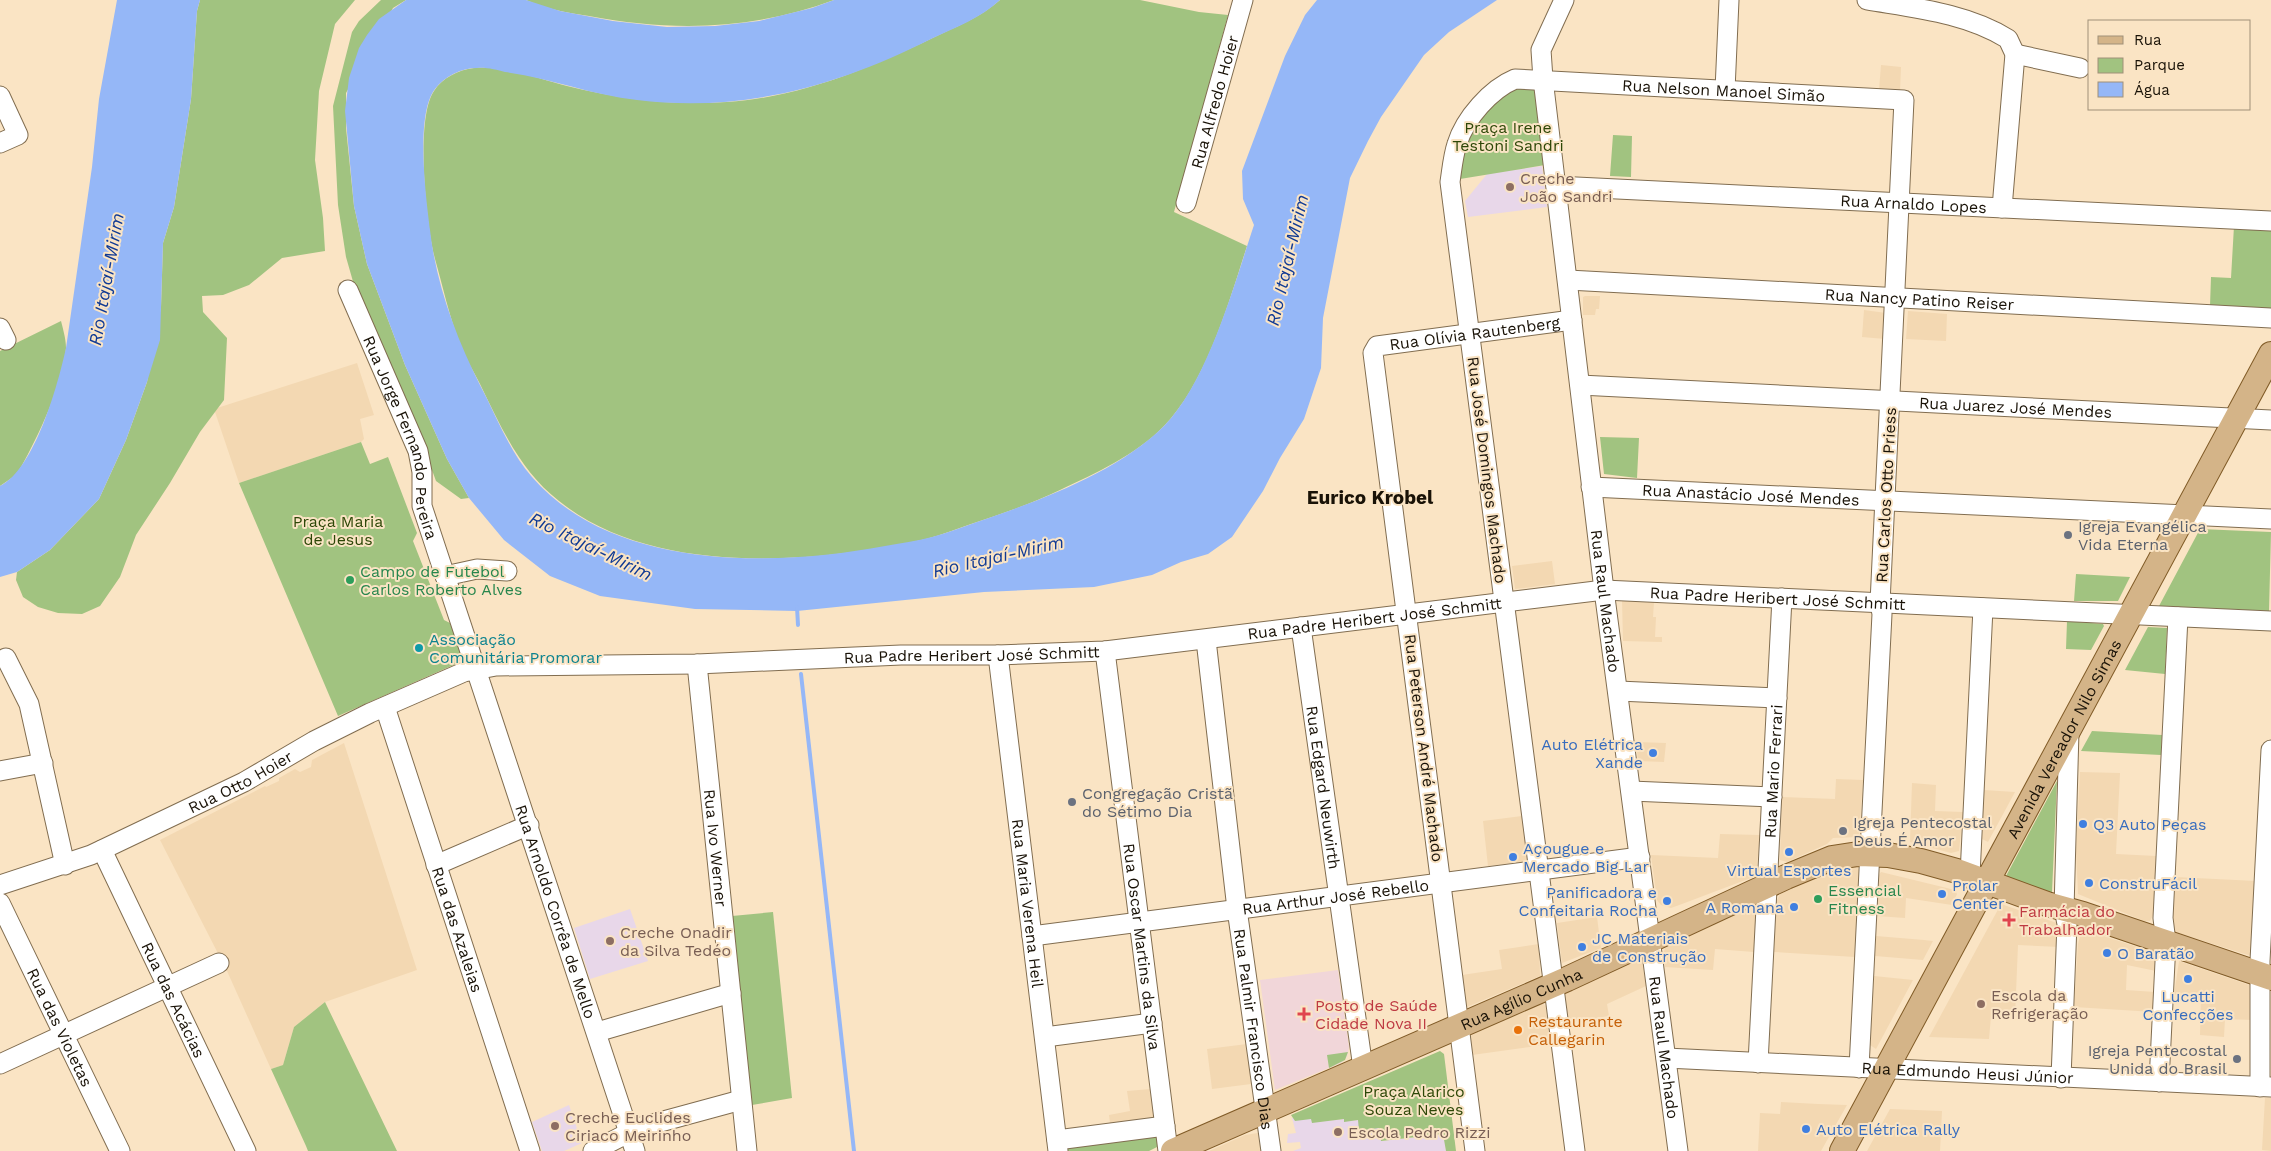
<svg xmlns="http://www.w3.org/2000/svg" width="2271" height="1151" viewBox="0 0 2271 1151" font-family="'Work Sans',sans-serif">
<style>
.built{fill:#f3d8b2}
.education{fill:#e8d7e9}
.medical{fill:#f1d6d9}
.green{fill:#a1c380}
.water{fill:#95b7f7}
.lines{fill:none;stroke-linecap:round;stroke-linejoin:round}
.stream{stroke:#95b7f7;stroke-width:4}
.minor-casing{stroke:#816d50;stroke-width:21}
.major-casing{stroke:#805b27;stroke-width:26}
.minor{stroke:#fff;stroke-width:19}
.major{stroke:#d4b488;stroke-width:24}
.education-dot{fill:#8d6e63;stroke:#fae4c4;stroke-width:2}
.worship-dot{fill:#6b7280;stroke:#fae4c4;stroke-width:2}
.leisure-dot{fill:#2e9e5b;stroke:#fae4c4;stroke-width:2}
.culture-dot{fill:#0f9aa8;stroke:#fae4c4;stroke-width:2}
.shop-dot{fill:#3f7fe0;stroke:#fae4c4;stroke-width:2}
.health-dot{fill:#e0444e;stroke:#fae4c4;stroke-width:2}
.food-dot{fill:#e8710a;stroke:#fae4c4;stroke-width:2}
.labels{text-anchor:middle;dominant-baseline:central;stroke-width:4;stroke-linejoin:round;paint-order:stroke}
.street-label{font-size:16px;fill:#191207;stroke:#fae4c4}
.park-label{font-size:16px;fill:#2d4707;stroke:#fae4c4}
.education-label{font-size:16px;fill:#785e54;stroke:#fae4c4;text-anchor:start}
.worship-label{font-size:16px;fill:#5b616d;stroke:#fae4c4;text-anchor:start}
.leisure-label{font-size:16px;fill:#27864d;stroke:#fae4c4;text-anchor:start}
.culture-label{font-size:16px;fill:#0d838f;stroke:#fae4c4;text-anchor:start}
.shop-label{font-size:16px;fill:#366cbe;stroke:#fae4c4;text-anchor:start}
.health-label{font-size:16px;fill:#be3a42;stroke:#fae4c4;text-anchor:start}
.food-label{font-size:16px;fill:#c56008;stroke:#fae4c4;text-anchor:start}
.water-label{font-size:18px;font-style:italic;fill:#103a94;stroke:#fae4c4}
.quarter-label{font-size:19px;font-weight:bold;fill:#191207;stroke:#fae4c4}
</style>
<rect width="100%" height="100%" fill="#fae4c4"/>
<!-- built -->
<path class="built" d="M1881 65 1901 67 1900 92 1879 90Z
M1585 296H1600L1599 309H1596L1595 315H1583V297Z
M1864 310 1886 313 1885 339 1862 337Z
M1908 311 1947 314 1946 341 1906 339Z
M357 363 374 415 360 419 364 439 361 442 239 483 214 409Z
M1552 561 1555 584 1515 589 1512 566Z
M1622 600 1654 602 1653 617H1656L1655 637H1662V642L1623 641Z
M1636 742 1666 743 1664 762 1638 761Z
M344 743 417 970 325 1002 294 1027 283 1065 271 1069 227 971 160 840 265 786 266 787 279 781V778L295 769 300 772 311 767 312 760Z
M2080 772 2120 773 2116 854 2156 856 2153 915 2150 921H2144L2078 894 2076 852Z
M1836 779 1863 780 1859 837 1833 838 1827 844 1787 862 1780 860 1782 797 1835 799Z
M1912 783 1936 785 1935 811 1963 812 1959 851 1951 853 1910 842Z
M1984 790 2015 792 1988 842 1982 839Z
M1522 816 1528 861 1488 866 1483 821Z
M1720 834 1760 835 1756 876 1682 904 1671 908 1661 905 1657 900 1651 855 1718 858Z
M1857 867 1859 869V876L1855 957 1774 952 1776 902 1780 894 1828 871Z
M1881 872 1955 890 1957 894 1952 905 1906 898 1905 918 1877 916 1879 875Z
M2175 877 2256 881 2251 956 2172 931Z
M2001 904 2060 924V947L2018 945 2015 1017 1991 1016 1989 1039 1929 1037Z
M1750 908 1756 914 1754 952 1715 949 1713 970 1665 967 1663 954 1665 948Z
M1597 917 1601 948 1562 963 1557 923Z
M2082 929 2156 953V971L2127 965 2126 990 2155 992 2154 1012 2074 1007 2078 944Z
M1876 936 1924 940 1933 941 1923 960 1875 956Z
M1539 944 1540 976 1467 1007 1462 975 1502 969 1499 950Z
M1639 959 1642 962 1646 986 1607 1004 1609 1016 1569 1022 1564 994Z
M2179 961 2252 986V1020L2225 1019 2224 1037 2200 1035 2201 996 2174 995Z
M1874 976 1913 980 1876 1049 1870 1045Z
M1542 1003 1547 1007 1552 1044 1472 1055 1470 1039 1472 1034Z
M1247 1044 1251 1084 1212 1089 1207 1049Z
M1151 1089 1155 1118 1110 1123 1109 1115 1130 1111 1127 1091Z
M2265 1098H2271V1151L2262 1150Z
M1781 1102 1818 1104 1847 1105 1821 1151H1758L1760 1113 1780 1114Z
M1890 1109 1942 1111 1940 1151H1867Z
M1258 1133 1261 1151H1209L1245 1135Z"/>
<!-- education -->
<path class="education" d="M1542 166 1547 207 1468 217 1465 201 1487 174Z
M630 909 648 961 590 979 574 928Z
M569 1105 582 1143 564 1151H542L532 1122Z
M1311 1116 1316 1122 1344 1119 1345 1121 1358 1120 1379 1128 1382 1141 1444 1134 1446 1151H1293L1301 1148 1300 1142 1287 1143 1288 1134 1296 1133 1292 1118Z"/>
<!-- medical -->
<path class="medical" d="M1338 970 1349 1047 1347 1057 1341 1063 1275 1090 1260 980Z"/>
<!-- green -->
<path class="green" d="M200 0H355L335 24 319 91 315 160 323 218 325 251 282 258 249 285 223 295 202 296 203 312 227 338 224 400 200 432 170 483 136 535 120 577 100 606 82 614 58 613 38 607 23 597 16 580 17 572 50 550 99 499 126 440 147 382 161 307 163 243 174 207 191 99 197 11Z
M381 0H406L393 8 346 93V128L354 206 367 264 405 365 447 459 469 498 461 499 436 481 416 426 354 285 346 257 338 205 333 106 352 32 359 21Z
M526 0H834C753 30 673 32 589 16 568 13 546 9 526 0Z
M1000 0H1140L1199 12 1228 15 1174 212 1247 246C1229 302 1206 383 1164 426 1136 455 1096 473 1060 490 1031 504 1001 514 971 524 956 529 941 535 926 539 815 564 653 577 559 501 520 471 501 427 480 384 473 370 464 356 459 342 449 315 443 287 435 259 426 226 415 118 434 91 442 78 458 70 474 68 501 65 540 79 567 86 619 99 673 106 727 102 804 97 874 66 943 33 963 24 983 15 1000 0Z
M1521 87 1536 90 1545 165 1460 179C1460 164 1462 150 1467 136 1474 118 1503 92 1521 87Z
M1613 135 1632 136 1631 177 1610 176Z
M2234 226 2271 228V309L2210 306 2211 277 2231 278Z
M61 321C63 329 66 339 66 348 65 380 37 439 21 467L16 475 0 486V351Z
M1600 437 1639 438 1637 478 1604 474Z
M361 442 370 464 388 457 417 533 413 541 444 620 450 623 462 657 458 663 338 716 239 483Z
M2200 529 2271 532 2269 611 2159 606Z
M2076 574 2130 577 2118 601H2074Z
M2067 621 2103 624 2104 626 2091 650 2066 649Z
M2148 627 2167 628 2165 674 2125 670Z
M2092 731 2162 735 2161 755 2081 751Z
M2057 781 2052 892V894L2006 876Z
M773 912 792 1098 752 1105 732 916Z
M325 1002 397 1151H308L306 1146 271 1069 283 1065 294 1027Z
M1440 1051 1444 1054 1456 1151H1446L1443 1134 1381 1141 1379 1128 1359 1131 1358 1120 1344 1122V1119L1312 1123 1311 1119 1295 1121 1291 1115Z
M1348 1052 1345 1060 1329 1068 1327 1055Z
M1159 1135 1157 1147 1149 1151H1067L1068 1147Z"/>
<!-- water -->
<path class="water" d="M117 0H200L197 11 191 99 174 207 163 243 160 340 147 382 126 440 99 499 50 550 17 572 0 577V486C35 469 58 384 66 348L92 167 99 99Z
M406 0H526L560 11 613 21 667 27 715 26 759 21 812 8 834 0H1000C981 18 956 27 933 38 838 86 744 113 637 100 592 95 550 78 505 72 497 70 486 67 477 68 461 68 445 76 435 89 415 115 426 197 430 230 436 284 456 337 480 385 496 415 509 451 532 477 614 571 773 567 885 546 900 543 917 541 932 537 947 533 962 527 977 522 1039 501 1118 472 1164 426 1208 381 1234 285 1254 225L1243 199 1242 171 1285 56 1305 15 1317 0H1497L1449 32 1424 55 1381 117 1368 141 1350 178 1323 318 1321 368 1304 419 1280 458 1263 491 1232 537 1208 554 1181 562 1152 575 1094 587 984 592 797 611 695 609 600 596 550 576 504 540 469 498 447 459 405 365 367 264 354 206 345 111 349 78 359 48 367 35 379 19Z"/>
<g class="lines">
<!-- stream -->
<path class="stream" d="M797 607 798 625
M801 674 854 1151"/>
<!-- minor casing -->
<g class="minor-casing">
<g id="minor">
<path id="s1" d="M1564 0 1541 50 1543 79 1604 590 1678 1151"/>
<path d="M1867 0C1914 8 1967 13 2008 39L2015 54 2002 208"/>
<path d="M2015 54 2080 68"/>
<path d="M1725 90 1729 0"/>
<path d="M0 96 18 135 0 143"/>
<path id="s2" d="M1556 186 2271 221"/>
<path id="s3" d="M1186 203 1243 0"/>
<path id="s4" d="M1568 280 2271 318"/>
<path id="s5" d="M348 290 418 451 422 472V506L635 1151"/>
<path d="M0 328 6 340"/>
<path id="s6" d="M1580 385 2271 420"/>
<path id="s7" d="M1591 487 2271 519"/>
<path d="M445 576 477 569 507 571"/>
<path id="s8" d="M1301 627 1363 1068"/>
<path id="s9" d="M1206 640 1237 909 1271 1151"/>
<path id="s10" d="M1105 651 1168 1151"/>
<path id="s11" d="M998 655 1058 1151"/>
<path d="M6 658 29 704 65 865"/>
<path id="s12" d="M697 664 747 1151"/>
<path d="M1618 691 1777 698"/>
<path id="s13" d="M385 707 530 1151"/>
<path d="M0 771 43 763"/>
<path d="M1631 791 1772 797"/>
<path id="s14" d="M102 850 246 1151"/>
<path d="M436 865 529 825"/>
<path d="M1970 875 1983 608"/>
<path id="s15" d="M0 885 91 855 244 782 314 741 370 713 464 672 496 666 697 664 901 655H998L1105 651 1604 590 2271 621"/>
<path id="s16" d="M0 903 120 1151"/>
<path id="s17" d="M1032 936 1640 857"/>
<path d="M597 1032 731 993"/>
<path d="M1045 1037 1152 1023"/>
<path id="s18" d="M1666 1058 2271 1087"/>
<path id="s19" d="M1758 1063 1782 598"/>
<path d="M0 1064 219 963"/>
<path d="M2061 1078 2067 924 2064 909 2069 731"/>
<path d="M2159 1082 2166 942 2163 918 2178 617"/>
<path d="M2260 1087V961L2271 750"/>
<path d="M1057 1140 1165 1126"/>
<path d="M593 1151 638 1128 741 1100"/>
<path id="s20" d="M1475 1151 1373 353 1377 346 1572 320"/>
<path id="s21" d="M1575 1151 1450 182C1452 169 1453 156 1457 144 1465 118 1491 89 1515 79L1904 100 1880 603 1882 614 1859 1068"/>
</g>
</g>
<!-- major casing -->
<g class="major-casing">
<g id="major">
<path id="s22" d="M1173 1151 1567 979 1786 877 1832 858 1858 854 1888 855 1921 861 1957 871 2047 904 2083 914 2271 978"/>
<path id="s23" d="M1842 1151 2271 354"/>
</g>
</g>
<!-- minor -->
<use href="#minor" class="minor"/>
<!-- major -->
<use href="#major" class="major"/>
</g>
<!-- markers -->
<g class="education-dot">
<circle cx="1510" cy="187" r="5"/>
<circle cx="610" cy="941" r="5"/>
<circle cx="1981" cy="1004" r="5"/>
<circle cx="555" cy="1126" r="5"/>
<circle cx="1338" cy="1132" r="5"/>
</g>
<g class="worship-dot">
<circle cx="2068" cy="535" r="5"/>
<circle cx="1072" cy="802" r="5"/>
<circle cx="1843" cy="831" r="5"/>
<circle cx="2237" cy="1059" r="5"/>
</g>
<g class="leisure-dot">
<circle cx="350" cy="580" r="5"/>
<circle cx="1818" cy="899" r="5"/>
</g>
<circle class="culture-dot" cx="419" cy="648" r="5"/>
<g class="shop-dot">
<circle cx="1653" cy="753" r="5"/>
<circle cx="2083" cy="824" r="5"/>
<circle cx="1789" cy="852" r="5"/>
<circle cx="1513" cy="857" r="5"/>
<circle cx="2089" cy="883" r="5"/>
<circle cx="1942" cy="894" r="5"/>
<circle cx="1667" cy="901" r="5"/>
<circle cx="1794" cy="907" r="5"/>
<circle cx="1582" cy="947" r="5"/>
<circle cx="2107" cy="953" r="5"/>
<circle cx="2188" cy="979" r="5"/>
<circle cx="1806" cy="1129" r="5"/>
</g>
<g class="health-dot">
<path d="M2006.5 912.5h5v5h5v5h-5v5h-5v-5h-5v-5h5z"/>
<path d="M1301.5 1006.5h5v5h5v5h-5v5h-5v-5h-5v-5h5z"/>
</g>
<circle class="food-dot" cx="1518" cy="1030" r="5"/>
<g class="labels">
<!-- street labels -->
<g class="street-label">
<text stroke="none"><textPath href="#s21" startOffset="1314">Rua Nelson Manoel Simão</textPath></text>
<text stroke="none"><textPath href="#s3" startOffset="105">Rua Alfredo Hoier</textPath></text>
<text stroke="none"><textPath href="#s2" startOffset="358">Rua Arnaldo Lopes</textPath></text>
<text stroke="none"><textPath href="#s4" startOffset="352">Rua Nancy Patino Reiser</textPath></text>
<text stroke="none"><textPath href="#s20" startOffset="911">Rua Olívia Rautenberg</textPath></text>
<text stroke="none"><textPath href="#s6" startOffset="436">Rua Juarez José Mendes</textPath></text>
<text stroke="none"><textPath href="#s5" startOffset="158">Rua Jorge Fernando Pereira</textPath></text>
<text transform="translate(1487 470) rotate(83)">Rua José Domingos Machado</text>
<text stroke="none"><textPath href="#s7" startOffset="160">Rua Anastácio José Mendes</textPath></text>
<text transform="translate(1886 495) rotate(-87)">Rua Carlos Otto Priess</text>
<text stroke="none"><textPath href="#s15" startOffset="1830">Rua Padre Heribert José Schmitt</textPath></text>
<text stroke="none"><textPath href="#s1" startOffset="610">Rua Raul Machado</textPath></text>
<text stroke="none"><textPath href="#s15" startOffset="1425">Rua Padre Heribert José Schmitt</textPath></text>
<text stroke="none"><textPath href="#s15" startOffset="1020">Rua Padre Heribert José Schmitt</textPath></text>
<text stroke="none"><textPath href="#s23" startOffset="468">Avenida Vereador Nilo Simas</textPath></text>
<text transform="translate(1424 748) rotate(83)">Rua Peterson André Machado</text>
<text stroke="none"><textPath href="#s19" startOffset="292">Rua Mario Ferrari</textPath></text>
<text stroke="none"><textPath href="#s15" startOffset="262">Rua Otto Hoier</textPath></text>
<text stroke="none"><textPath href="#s8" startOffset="162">Rua Edgard Neuwirth</textPath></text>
<text stroke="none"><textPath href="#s12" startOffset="185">Rua Ivo Werner</textPath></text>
<text stroke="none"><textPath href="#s17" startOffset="306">Rua Arthur José Rebello</textPath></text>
<text stroke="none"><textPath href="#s11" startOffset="250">Rua Maria Verena Heil</textPath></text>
<text stroke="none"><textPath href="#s5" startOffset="658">Rua Arnoldo Corrêa de Mello</textPath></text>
<text stroke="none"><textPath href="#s13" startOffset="234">Rua das Azaleias</textPath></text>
<text stroke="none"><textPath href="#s10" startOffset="298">Rua Oscar Martins da Silva</textPath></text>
<text stroke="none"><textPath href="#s22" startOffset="380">Rua Agílio Cunha</textPath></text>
<text stroke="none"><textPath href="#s14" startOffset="166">Rua das Acácias</textPath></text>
<text stroke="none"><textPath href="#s16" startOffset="138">Rua das Violetas</textPath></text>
<text stroke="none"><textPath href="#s9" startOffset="392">Rua Palmir Francisco Dias</textPath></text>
<text stroke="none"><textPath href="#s1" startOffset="1060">Rua Raul Machado</textPath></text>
<text stroke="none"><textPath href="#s18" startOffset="302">Rua Edmundo Heusi Júnior</textPath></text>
</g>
<!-- park labels -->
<g class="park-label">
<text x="1508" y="127">Praça Irene<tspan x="1508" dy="18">Testoni Sandri</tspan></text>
<text x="338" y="521">Praça Maria<tspan x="338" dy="18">de Jesus</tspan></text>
<text x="1414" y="1091">Praça Alarico<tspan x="1414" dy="18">Souza Neves</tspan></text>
</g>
<!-- education labels -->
<g class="education-label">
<text x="1520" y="178">Creche<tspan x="1520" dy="18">João Sandri</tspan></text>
<text x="620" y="932">Creche Onadir<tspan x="620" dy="18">da Silva Tedéo</tspan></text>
<text x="1991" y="995">Escola da<tspan x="1991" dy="18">Refrigeração</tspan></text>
<text x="565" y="1117">Creche Euclides<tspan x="565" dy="18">Ciriaco Meirinho</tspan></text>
<text x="1348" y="1132">Escola Pedro Rizzi</text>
</g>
<!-- worship labels -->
<g class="worship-label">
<text x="2078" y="526">Igreja Evangélica<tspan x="2078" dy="18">Vida Eterna</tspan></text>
<text x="1082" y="793">Congregação Cristã<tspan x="1082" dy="18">do Sétimo Dia</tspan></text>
<text x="1853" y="822">Igreja Pentecostal<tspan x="1853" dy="18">Deus É Amor</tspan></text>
<text x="2227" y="1050" text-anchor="end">Igreja Pentecostal<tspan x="2227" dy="18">Unida do Brasil</tspan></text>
</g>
<!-- leisure labels -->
<g class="leisure-label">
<text x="360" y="571">Campo de Futebol<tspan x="360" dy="18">Carlos Roberto Alves</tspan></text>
<text x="1828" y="890">Essencial<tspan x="1828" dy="18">Fitness</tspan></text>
</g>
<!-- culture labels -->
<g class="culture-label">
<text x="429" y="639">Associação<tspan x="429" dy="18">Comunitária Promorar</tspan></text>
</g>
<!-- shop labels -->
<g class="shop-label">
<text x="1643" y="744" text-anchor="end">Auto Elétrica<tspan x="1643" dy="18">Xande</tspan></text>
<text x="2093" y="824">Q3 Auto Peças</text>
<text x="1523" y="848">Açougue e<tspan x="1523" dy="18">Mercado Big Lar</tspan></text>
<text x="1789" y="870" text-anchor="middle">Virtual Esportes</text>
<text x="2099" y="883">ConstruFácil</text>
<text x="1952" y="885">Prolar<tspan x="1952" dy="18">Center</tspan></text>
<text x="1657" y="892" text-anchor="end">Panificadora e<tspan x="1657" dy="18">Confeitaria Rocha</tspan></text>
<text x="1784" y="907" text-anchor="end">A Romana</text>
<text x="1592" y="938">JC Materiais<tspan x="1592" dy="18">de Construção</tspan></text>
<text x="2117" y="953">O Baratão</text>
<text x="2188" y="996" text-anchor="middle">Lucatti<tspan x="2188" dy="18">Confecções</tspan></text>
<text x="1816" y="1129">Auto Elétrica Rally</text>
</g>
<!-- health labels -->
<g class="health-label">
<text x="2019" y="911">Farmácia do<tspan x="2019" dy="18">Trabalhador</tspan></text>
<text x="1315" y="1005">Posto de Saúde<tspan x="1315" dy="18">Cidade Nova II</tspan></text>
</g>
<!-- food labels -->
<g class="food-label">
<text x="1528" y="1021">Restaurante<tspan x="1528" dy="18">Callegarin</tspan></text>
</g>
<!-- water labels -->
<g class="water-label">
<text transform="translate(1287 260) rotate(-77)">Rio Itajaí-Mirim</text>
<text transform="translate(106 279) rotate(-80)">Rio Itajaí-Mirim</text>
<text transform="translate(591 546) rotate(26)">Rio Itajaí-Mirim</text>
<text transform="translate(998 556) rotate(-13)">Rio Itajaí-Mirim</text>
</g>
<!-- quarter labels -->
<g class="quarter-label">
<text x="1370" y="497">Eurico Krobel</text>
</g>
</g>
<!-- legend -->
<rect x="2088" y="20" width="162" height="90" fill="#fae4c4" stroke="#a09078"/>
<rect x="2098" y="36" width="25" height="8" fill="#d4b488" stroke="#a09078"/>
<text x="2134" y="45" font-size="15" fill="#191207">Rua</text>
<rect x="2098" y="58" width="25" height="15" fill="#a1c380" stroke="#a09078"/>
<text x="2134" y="70" font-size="15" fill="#191207">Parque</text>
<rect x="2098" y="82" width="25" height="15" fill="#95b7f7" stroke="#a09078"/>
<text x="2134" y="95" font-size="15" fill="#191207">Água</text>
</svg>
